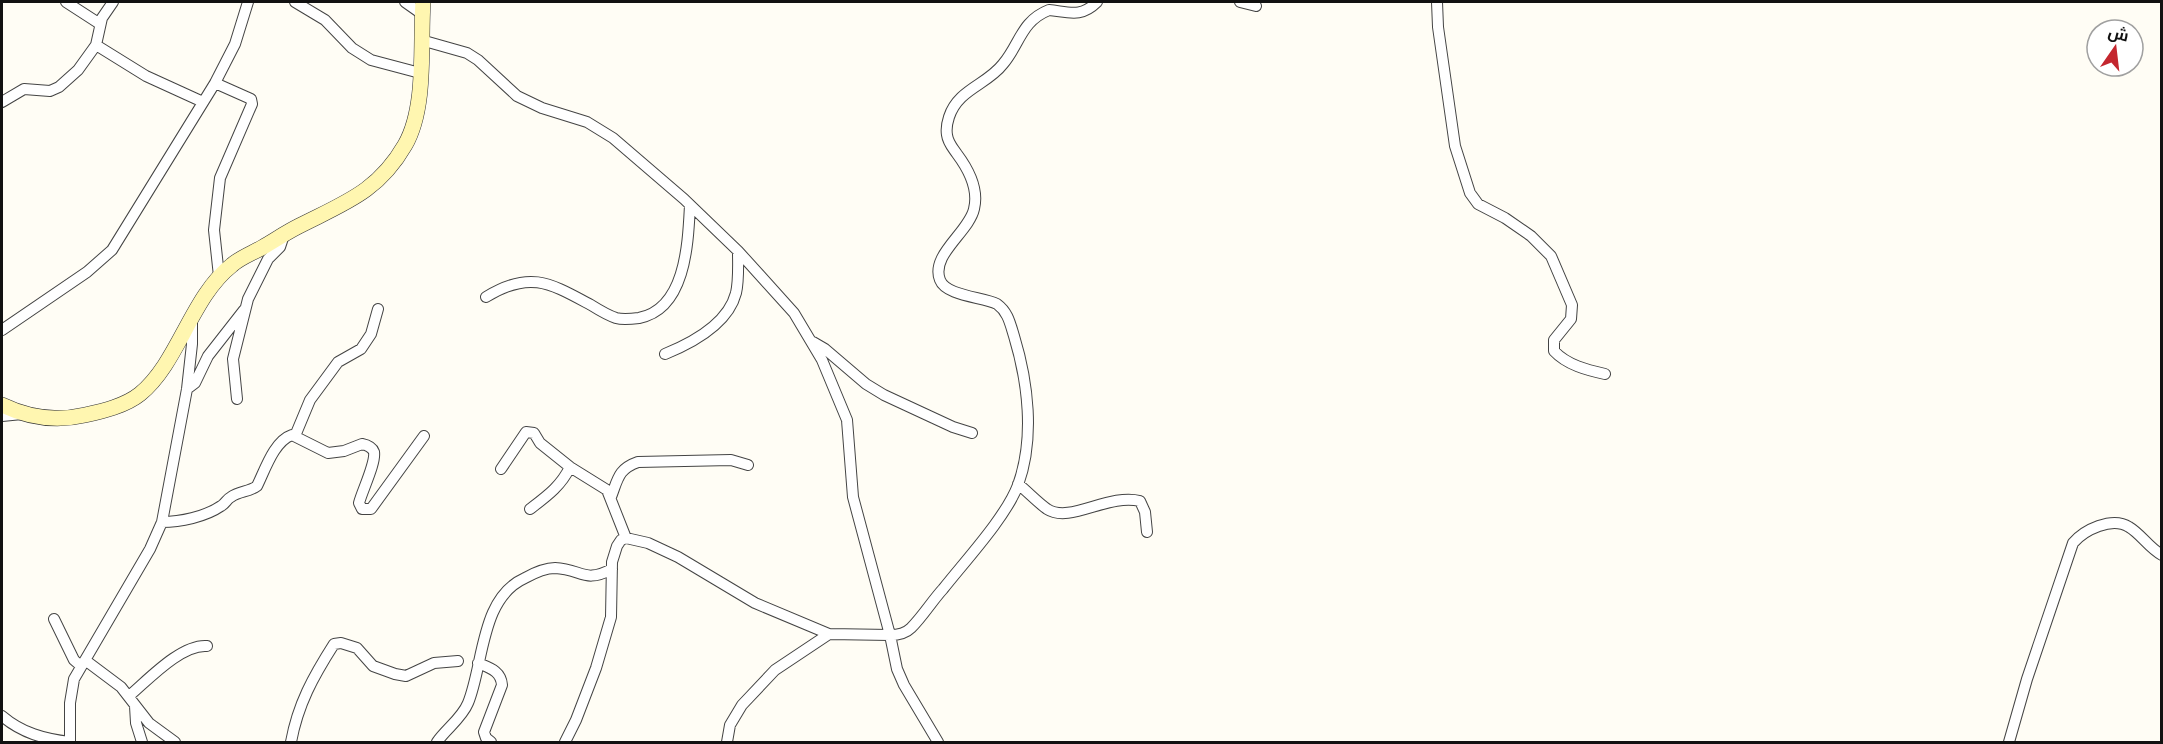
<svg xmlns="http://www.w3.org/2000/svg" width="2163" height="744" viewBox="0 0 2163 744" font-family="'Roboto Serif',Cairo,serif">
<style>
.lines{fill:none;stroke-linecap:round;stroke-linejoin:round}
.street-casing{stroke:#444;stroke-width:12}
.secondary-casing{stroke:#333;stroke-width:16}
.street{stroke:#fff;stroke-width:10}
.secondary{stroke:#fff6b0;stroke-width:15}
</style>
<rect width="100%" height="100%" fill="#fffdf5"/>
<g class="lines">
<!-- street casing -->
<g class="street-casing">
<path id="street" d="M66 2 100 24
M295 2 325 20 352 48 371 60 420 73
M405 2 422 14
M1240 2 1256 6
M1437 2 1438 27 1455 146 1470 193 1478 204 1505 218 1531 236 1551 256 1572 305 1571 319 1554 340V351C1567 365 1587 370 1605 374
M421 40 467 53 478 60 517 96 542 108 587 122 613 138 684 199 738 251 794 313 822 360 847 420 853 497 890 635C898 635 905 634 911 628 923 616 932 601 943 589 965 561 1006 517 1018 485 1035 438 1028 382 1014 336 1010 323 1008 312 997 304 983 297 946 296 940 280 930 255 969 232 974 209 979 189 969 170 957 154 953 148 948 143 947 135 946 129 947 123 949 117 958 89 987 85 1003 64 1020 44 1021 21 1049 10 1069 12 1081 18 1097 2
M96 45 102 18 113 2
M215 83 251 99 252 104 220 178 214 230 219 276
M2 102 24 89 50 91 59 87 78 70 96 45 146 76 203 102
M486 297C530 270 550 283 591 305 599 310 607 315 616 318 623 320 631 319 639 318 686 309 688 243 690 205
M2 330 87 272 112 250 215 83 235 44 248 2
M813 342 825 349 866 384 884 395 953 427 972 433
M665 354C692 343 728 324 736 293 739 280 738 264 738 251
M187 389 195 383 208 356 244 310
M237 399 233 359 248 299 268 259 280 247 284 235
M2 416 22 414
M295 436 310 400 338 362 361 349 371 334 378 309
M501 469 526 432 534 433 540 443 570 467 607 490 626 538
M1018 484C1028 492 1037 502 1047 509 1070 524 1108 493 1140 501L1145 512 1147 532
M611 497C618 479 618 469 638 462L731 460 748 465
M530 509C547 496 561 486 570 467
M162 522C180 522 205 517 221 506 225 504 227 499 231 497 239 491 249 492 257 486 265 470 274 441 292 435L328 453 344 451 362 444C367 445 372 447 374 452 376 463 362 491 359 503L362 509H371L424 436
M54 619 74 660 81 666
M85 660 121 687 149 723 175 742
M478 663C490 668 501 671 502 685L484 732 486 738 491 742
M129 696C148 680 181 644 207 646
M135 706 136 723 142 742
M2 716C22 733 44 739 70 742
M70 742V703L74 679 150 549 162 522 187 389 192 344V319
M291 742C298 704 313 677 334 644L341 643 357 648 373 666 395 674 406 676 434 663 458 661
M437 742C446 729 462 718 468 703 484 664 480 598 525 578 534 573 545 568 555 568 582 569 584 584 612 569
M565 742 576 720 596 668 611 617 612 562 617 546 621 540 626 538 648 543 678 557 755 603 829 634 890 635 897 669 904 685 938 742
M727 742 730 725 742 705 775 670 829 634
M2009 742 2027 679 2073 543C2084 530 2112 516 2129 527 2141 534 2149 548 2162 555"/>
</g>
<!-- secondary casing -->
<g class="secondary-casing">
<path id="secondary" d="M2 405C29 418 55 422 85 415 103 411 125 406 140 394 179 362 191 297 232 265 241 257 253 253 263 247 275 240 287 232 299 226 344 203 378 192 405 145 427 107 420 44 423 2"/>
</g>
<!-- street -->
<use href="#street" class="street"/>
<!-- secondary -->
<use href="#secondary" class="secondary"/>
</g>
<!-- border -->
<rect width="2163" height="744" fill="none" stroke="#111111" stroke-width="6"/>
<!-- north arrow -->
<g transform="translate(2115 48) rotate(14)"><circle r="28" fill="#ffffff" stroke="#a0a0a0" stroke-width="1.5"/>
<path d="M0-4.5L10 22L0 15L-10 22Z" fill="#c4262e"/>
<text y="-9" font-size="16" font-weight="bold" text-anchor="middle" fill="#111111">ش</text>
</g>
</svg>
